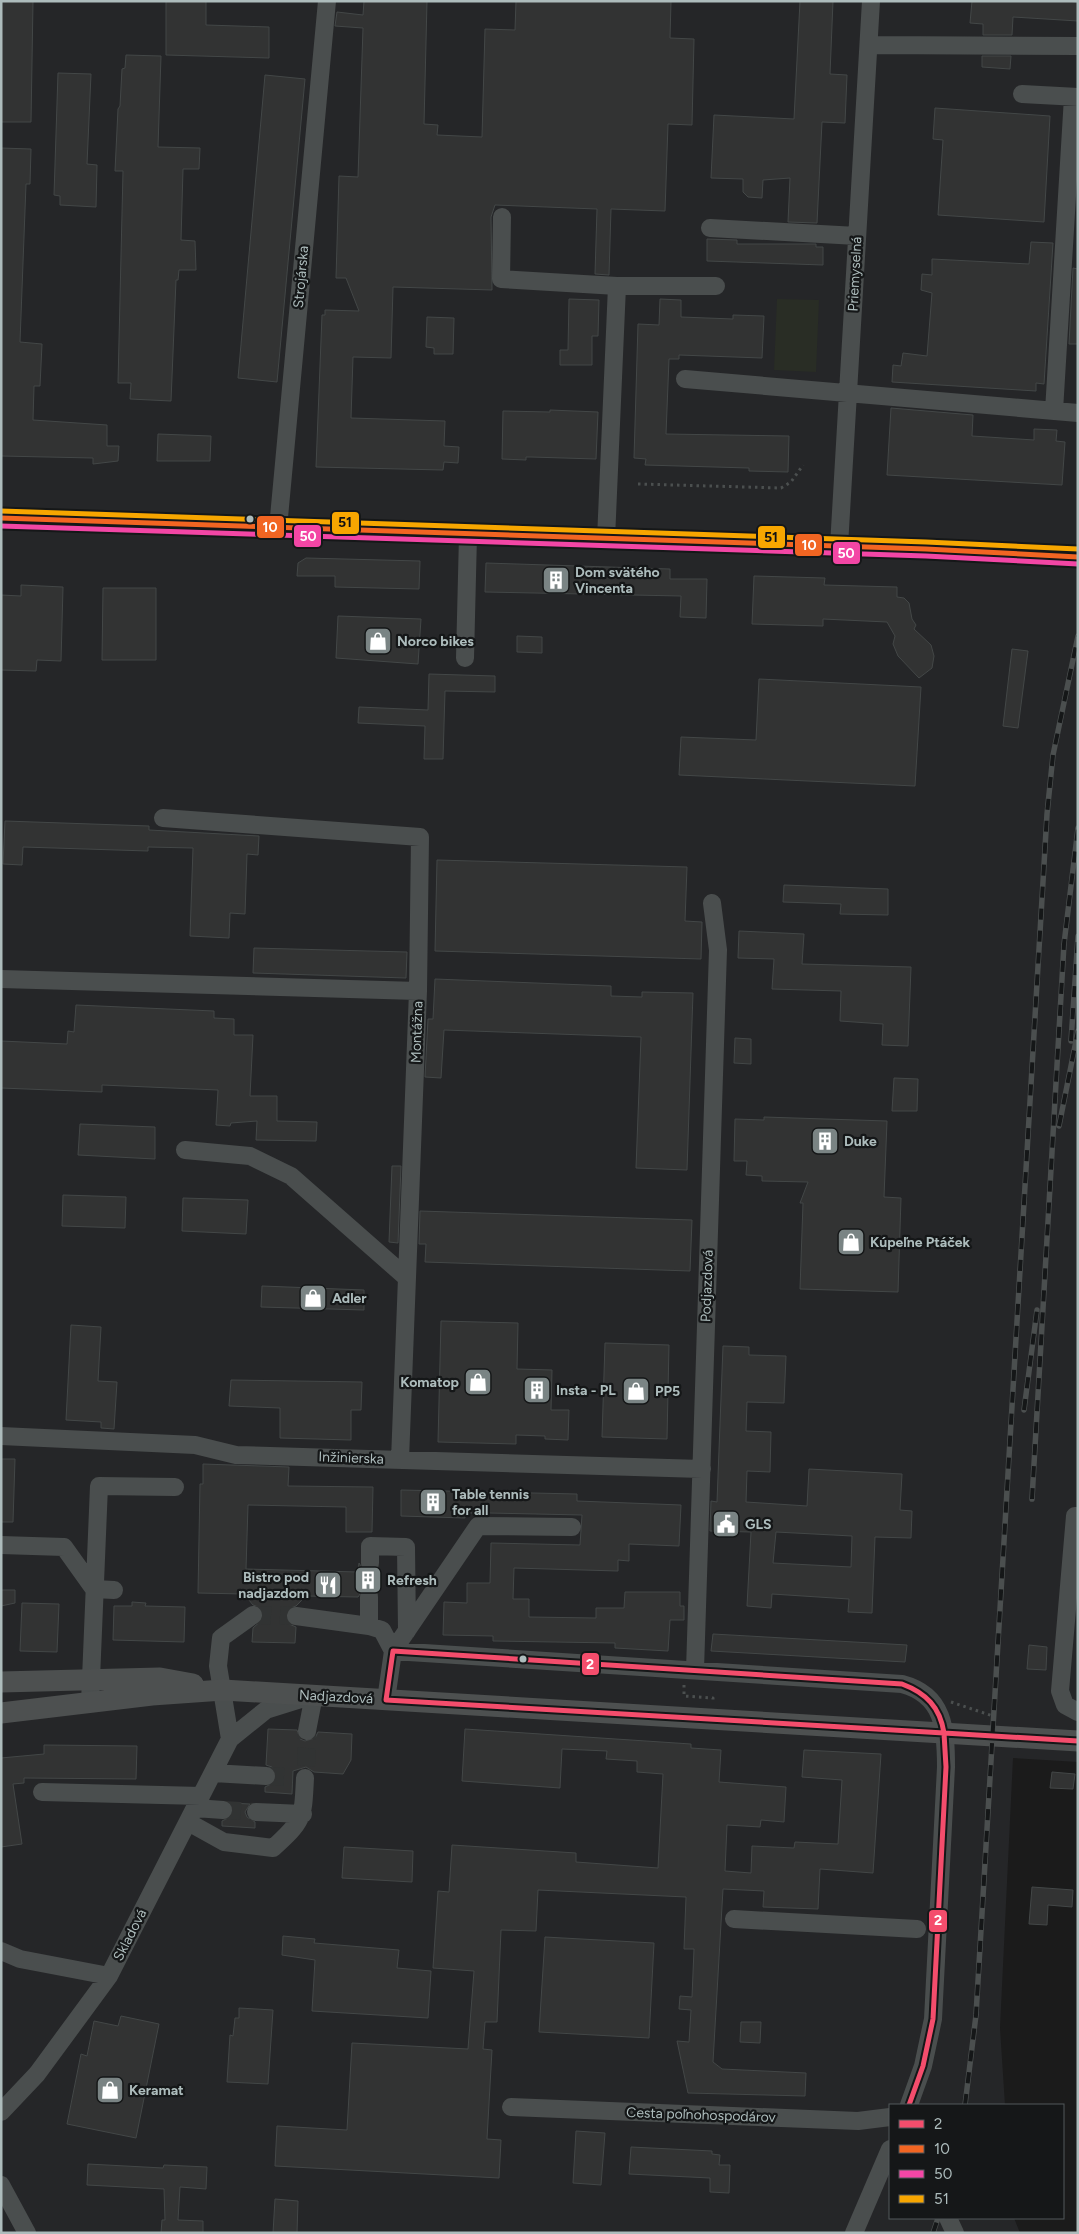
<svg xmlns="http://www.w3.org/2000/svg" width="1079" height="2234" viewBox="0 0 1079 2234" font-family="Figtree,sans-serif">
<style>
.built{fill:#252628}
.green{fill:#292d25}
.building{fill:#323333;stroke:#434747;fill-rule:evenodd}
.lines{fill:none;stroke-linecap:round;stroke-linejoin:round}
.minor-tunnel{stroke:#313333;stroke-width:18;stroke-dasharray:18 9;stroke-linecap:butt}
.path{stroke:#4b4f4f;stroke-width:3;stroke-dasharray:2.5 4;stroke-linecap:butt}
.minor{stroke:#4a4e4e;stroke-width:18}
.major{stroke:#4d5050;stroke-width:21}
.rail-casing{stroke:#4b4f4f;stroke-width:5.5}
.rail{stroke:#151718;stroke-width:4;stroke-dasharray:11;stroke-linecap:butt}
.bus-1-casing{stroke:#151718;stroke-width:9}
.bus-2-casing{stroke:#151718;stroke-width:9}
.bus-3-casing{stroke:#151718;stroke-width:9}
.bus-4-casing{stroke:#151718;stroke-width:9}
.bus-1{stroke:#f44d6c;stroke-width:5}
.bus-2{stroke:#f26522;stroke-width:5}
.bus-3{stroke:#f346a5;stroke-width:5}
.bus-4{stroke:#f7a600;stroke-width:5}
.bus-dot{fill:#adbcbc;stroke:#151718;stroke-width:2}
.labels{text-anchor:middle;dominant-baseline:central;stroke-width:4.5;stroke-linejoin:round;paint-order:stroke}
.street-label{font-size:14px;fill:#adbcbc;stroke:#151718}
.poi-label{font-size:14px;font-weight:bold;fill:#adbcbc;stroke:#151718;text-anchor:start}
.line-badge{stroke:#151718;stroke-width:2}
.badge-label{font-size:14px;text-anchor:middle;font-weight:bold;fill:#fff}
.pale-badge-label{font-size:14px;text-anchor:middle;font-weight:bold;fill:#111}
</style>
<rect width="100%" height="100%" fill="#1b1b1b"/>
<!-- built -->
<path class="built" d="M1 1H1078V1762L1013 1758 1000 2028 1005 2105H890V2218H1014L1020 2233H1Z"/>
<!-- green -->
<path class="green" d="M777 299 819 300 816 372 774 370Z"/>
<!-- building -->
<path class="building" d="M1 1H33L31 122H1Z
M166 1H206V25L269 27V58L166 55Z
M364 1H427L424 124 438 125 437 135 482 137 485 29 515 30 516 1H671L670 38 694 39 692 125 668 124 665 211 611 209 609 275 595 274 597 209 495 205 491 217 492 290 393 287 391 358 353 357 351 418 445 421 444 446 459 447 458 463 444 462 443 470 316 467 322 315H325V310L359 311 346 278H336L339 176 358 177 363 28 335 26 337 12 363 15Z
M800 1H833L830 74 847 75 845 123 822 122 817 223 788 222 790 178 763 180 762 198 748 197 743 192V179L711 178 714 115 794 119Z
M972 1H1070L1078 3V21L1013 17 1012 35H983V24L970 23Z
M126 55 161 56 158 147 200 148 199 169H183L181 240 195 241 196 270H179L178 280H176L171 401 130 399 131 383H118L123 171H115L118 109 120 106 122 69 125 68Z
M982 56H1011L1010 69 982 67Z
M58 73 91 74 87 164 97 165 96 207 60 205V196L54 195Z
M265 75 305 79 277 382 238 378Z
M935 108 1050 116 1044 222 938 215 943 140 933 139Z
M1 148 31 149 30 184H26L20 342 42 344 40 386H34L33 420 107 425V446H119L118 461 93 464V458L1 456Z
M707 239 737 240V244H816V247H823V265L707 261Z
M1031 242 1053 243 1044 384 1036 383V391L892 382 893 365 901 366 903 353 927 356 932 293 921 290 922 274 932 275V259L1029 264Z
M1073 268 1078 269V344H1069Z
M569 299 599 300 598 336H592V365H560V350H568Z
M660 299 681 300V317L733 319V315L764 316 762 358 679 355V359H669L666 434 789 436 788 472 749 471V468L645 465 646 459 634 458 638 324 659 325Z
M427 317 454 318 453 354H434V348L426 347Z
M891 408 973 415 972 436 1034 440V429L1057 430 1056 441 1065 442 1062 485 887 475Z
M550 410 598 412 596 459 531 457H526V460L502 459 503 411 550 412Z
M158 434 211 436 210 461H157Z
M306 558 420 561 419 589 335 587V576H297L298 563Z
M486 563 670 569V579H707L706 618 680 617 681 596 485 592Z
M754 576 825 578 824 585 897 587V597L904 598 909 603 912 619 916 625 914 629 931 645 934 656 932 668 919 678 898 656 893 644 895 636 887 622 823 619V626L752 624Z
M21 585 63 587 61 661 37 660 36 671 1 670V595L21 596Z
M103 588H156V660H102Z
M338 616 421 619 418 664 336 658Z
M517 636 542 637V653L517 652Z
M1012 649 1028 651 1018 728 1003 726Z
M429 674 495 676V692L445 691 443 759H424L425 726 358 723 359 707 428 710Z
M759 679 921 687 915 786 679 775 681 737 756 740Z
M5 821 149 826V830L259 836 258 855 247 854 245 914 230 913 229 938 190 936 193 848 148 847V851L23 847 22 865 3 864Z
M437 860 687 867 685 921 702 922 701 959 435 951Z
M784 885 888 889V915L840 914 841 904 783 902Z
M739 931 804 934 802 964 911 967 908 1046 882 1045 883 1024 840 1021 841 991 772 989 774 959 738 958Z
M254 948 407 952 406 978 253 973Z
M435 979 611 986V996L642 997V992L693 993 687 1170 636 1168 641 1037 444 1030 441 1078 425 1077 428 1019H433Z
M76 1005 214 1011V1018L234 1019V1035H253L250 1096H277V1121L317 1122 316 1141 256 1140 257 1121 231 1123 230 1126 216 1125 218 1090 102 1085V1092L1 1088V1041L67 1044 68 1031 74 1032Z
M735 1038 751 1039V1064L734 1063Z
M894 1078 918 1079 917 1111H892Z
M764 1117 887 1121 884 1197 901 1198 898 1292 800 1289 803 1203H800L808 1182 762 1181V1176L746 1175 747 1161H734L735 1119 764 1120Z
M80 1124 155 1127V1159L78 1155Z
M392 1166H401L398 1243 389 1242Z
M63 1195 126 1197 125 1228 62 1226Z
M183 1198 248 1200 246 1234 182 1231Z
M420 1211 692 1220 690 1271 425 1262 426 1244H419Z
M262 1286 364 1290V1310L261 1307Z
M441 1321 518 1323 517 1369 552 1370 551 1410H569L568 1440 545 1439V1436L516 1435V1444L438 1442Z
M71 1325 101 1327 98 1381 117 1382 114 1429 101 1428V1422L66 1420Z
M605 1343 669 1345 667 1439 602 1437Z
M723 1346 749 1347V1355L786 1356 784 1403 747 1402 746 1431 771 1432 770 1472 747 1471 746 1502 807 1506 809 1469 902 1474 900 1510 912 1511 911 1538 875 1537 872 1613 848 1612 849 1599 772 1594 771 1608 747 1606 751 1532 710 1531 711 1501 717 1502ZM776 1532 852 1536 851 1567 773 1563Z
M231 1380 362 1382 361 1410H351V1440L280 1438V1408L229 1406Z
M1 1459H15L13 1522H1Z
M203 1464 289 1467 288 1486 373 1487 372 1532H346V1507L248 1505 246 1569 358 1572 359 1563 365 1572 370 1574 378 1570 377 1590 369 1586 364 1588 358 1597 306 1596 296 1606 288 1609 286 1614 289 1624 296 1627 295 1643 252 1642 253 1628 263 1619 261 1608 253 1605 244 1594 198 1593 200 1484H203Z
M401 1490 577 1494V1501L681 1505 679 1546 629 1544V1561L618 1560V1571L514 1568 513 1599H529V1617L596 1618V1608H624L625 1592H680V1606H684V1620H670L668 1651 615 1648V1643L493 1641V1636L443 1635 444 1602 467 1603V1583H490L491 1543 580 1545 582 1515 489 1513H465V1518L401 1516Z
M1 1590H15V1603L1 1606Z
M132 1602 146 1603 145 1606 185 1607 184 1642 113 1640 114 1606H132Z
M22 1603 59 1604 57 1652 20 1651Z
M713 1634 907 1645 905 1662 711 1651Z
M1029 1645 1047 1647 1046 1670 1027 1669Z
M268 1729 297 1730 300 1739 305 1741 315 1738 318 1732 352 1734 351 1760 343 1774 314 1772 306 1767 293 1771 292 1794 265 1792V1787L275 1782 277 1776 272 1767 266 1765Z
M465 1729 691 1744V1748L721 1750 719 1782 786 1787 784 1822 761 1820 760 1827 727 1825 725 1871 751 1873 752 1846 794 1848 795 1842 838 1844 842 1780 802 1777 804 1750 881 1754 873 1873 820 1869 818 1909 763 1907 764 1891 723 1889 713 2062 722 2069 806 2073 805 2096 688 2093 677 2041 689 2042 691 2010 679 2009 680 1996 692 1997 694 1949H684L686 1897 538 1890 536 1931 501 1930 497 2022H485L483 2049 492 2050 487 2139 501 2140 499 2178 275 2166 277 2126 347 2130 352 2043 468 2049 474 1971 433 1968 438 1891 449 1892 452 1845 576 1853V1862L658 1868 663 1774 637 1772V1761L606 1759 607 1751 562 1749 560 1788 462 1781Z
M44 1745 137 1746 136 1779 24 1778V1783L13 1784 22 1844 1 1847V1758L44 1754Z
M1052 1772 1075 1774 1073 1789 1050 1788Z
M230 1803 250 1804 245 1812 247 1817 255 1822V1828L222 1826V1821L232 1816 234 1810Z
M344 1847 413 1851 412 1882 342 1878Z
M1032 1887 1073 1890 1072 1907 1048 1905 1047 1925 1029 1924Z
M283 1936 315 1939 314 1943 399 1950 397 1968 431 1971 428 2018 312 2011 315 1960 282 1955Z
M545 1937 654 1943 649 2038 539 2032Z
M239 2008 273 2010 268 2084 227 2082 230 2035 233 2036 235 2018H239Z
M121 2016 159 2024 136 2138 67 2124 81 2054 87 2056 94 2021 118 2026Z
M741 2022H761L760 2043 740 2042Z
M576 2131 605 2133 601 2185 573 2183Z
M631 2147 712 2151V2154L720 2155 719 2165H730L729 2193 710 2192V2178L629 2174Z
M88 2164 163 2168 164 2165 207 2167 206 2189 180 2187 178 2220 203 2221V2233H161L162 2220H165L164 2189 87 2185Z
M275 2199 298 2201 297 2233H273Z"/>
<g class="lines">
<!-- minor-tunnel -->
<path class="minor-tunnel" d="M369 1597 370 1563
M253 1615 296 1616
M306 1766 307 1731
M266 1776 293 1777
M223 1810 256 1812"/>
<!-- path -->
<path class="path" d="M638 484 781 488 791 482 803 465
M684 1685V1696L713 1698V1701
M951 1702 993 1716"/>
<!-- minor -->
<path class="minor" d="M869 45 1078 46
M1022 94 1078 97
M502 217 501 279 617 286H716
M710 228 857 236
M685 379 1078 413
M1054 411 1073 97
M1 518 926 549 1078 557
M278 528 327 1
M606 539 617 286
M839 546 871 1
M465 658 468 535
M163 818 420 837 418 991
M1 979 418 991 400 1460
M185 1150 250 1156 291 1176 407 1278
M1 1436 195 1445 236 1455 702 1469
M1075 1516 1060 1691 1065 1705 1078 1712
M1 1545 64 1547 94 1589 114 1590
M370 1563V1546L406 1547 407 1631
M296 1616 369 1626 382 1630 393 1651 478 1526 572 1527
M369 1626V1597
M695 1670 718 950 712 903
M386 1700 393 1651 902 1684C944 1695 946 1729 946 1767L933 2019 923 2066 909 2105
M90 1703 99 1486 175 1487
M230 1739 266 1710 314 1695 307 1731
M213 1773 266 1776
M42 1792 201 1796
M195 1808 223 1810
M256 1812 303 1814
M188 1822 224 1842 273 1848C304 1820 303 1818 305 1778
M734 1919 917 1929
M1 1951 20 1959 109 1976
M511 2107 858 2121 890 2117
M1 2112 37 2074 109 1976 230 1739 218 1666 221 1638 253 1615
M1 2185 27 2233
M948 2218 955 2233
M854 2233 890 2149"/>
<!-- major -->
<path class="major" d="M1 1682 160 1678 193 1684
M1 1713 152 1695 223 1690 1078 1741"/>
<!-- rail casing -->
<g class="rail-casing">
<path id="rail" d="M1071 1041 1078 936
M1059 1126 1078 1031
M1024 1410 1037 1310
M1032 1499 1064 944 1078 828
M965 2105 976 2015 1047 814 1053 755 1078 636
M933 2233 938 2218"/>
</g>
<!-- rail -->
<use href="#rail" class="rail"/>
<!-- bus-1 casing -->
<g class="bus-1-casing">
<path id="bus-1" d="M393 1651 902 1684C926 1693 940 1707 944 1733L386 1700Z
M944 1733 1078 1741
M909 2105 923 2066 933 2019 946 1767 944 1733"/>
</g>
<!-- bus-2 casing -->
<g class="bus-2-casing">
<path id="bus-2" d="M1 518 926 549 1078 557"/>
</g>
<!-- bus-3 casing -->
<g class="bus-3-casing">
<path id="bus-3" d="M1 526 926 556 1078 564"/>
</g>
<!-- bus-4 casing -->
<g class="bus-4-casing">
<path id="bus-4" d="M1 511 926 542 1078 549"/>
</g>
<!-- bus-1 -->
<use href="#bus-1" class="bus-1"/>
<!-- bus-2 -->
<use href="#bus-2" class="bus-2"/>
<!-- bus-3 -->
<use href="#bus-3" class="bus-3"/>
<!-- bus-4 -->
<use href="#bus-4" class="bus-4"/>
</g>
<!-- icons -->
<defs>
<g id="building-square" transform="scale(1.4375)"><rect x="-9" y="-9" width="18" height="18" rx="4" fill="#7a8484" stroke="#151718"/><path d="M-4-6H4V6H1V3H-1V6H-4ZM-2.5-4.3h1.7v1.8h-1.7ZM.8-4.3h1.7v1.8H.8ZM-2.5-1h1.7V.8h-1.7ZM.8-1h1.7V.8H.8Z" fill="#fff"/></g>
<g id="shop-square" transform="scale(1.4375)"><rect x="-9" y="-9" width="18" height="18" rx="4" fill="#7a8484" stroke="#151718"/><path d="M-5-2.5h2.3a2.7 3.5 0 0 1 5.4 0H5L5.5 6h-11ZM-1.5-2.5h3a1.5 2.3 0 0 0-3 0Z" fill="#fff"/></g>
<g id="civic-square" transform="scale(1.4375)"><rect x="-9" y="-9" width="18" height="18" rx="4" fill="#7a8484" stroke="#151718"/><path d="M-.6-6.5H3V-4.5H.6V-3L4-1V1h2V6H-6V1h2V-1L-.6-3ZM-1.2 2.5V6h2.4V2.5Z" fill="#fff"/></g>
<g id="restaurant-square" transform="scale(1.4375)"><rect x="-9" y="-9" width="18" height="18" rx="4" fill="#7a8484" stroke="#151718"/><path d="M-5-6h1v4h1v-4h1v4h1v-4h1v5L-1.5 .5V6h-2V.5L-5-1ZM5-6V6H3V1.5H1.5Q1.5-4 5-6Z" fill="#fff"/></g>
</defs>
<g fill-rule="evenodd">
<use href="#building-square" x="556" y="580"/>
<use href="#shop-square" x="378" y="641"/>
<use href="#building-square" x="825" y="1141"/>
<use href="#shop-square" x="851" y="1242"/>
<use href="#shop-square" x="313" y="1298"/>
<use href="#shop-square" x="478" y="1382"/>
<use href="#building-square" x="537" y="1390"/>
<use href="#shop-square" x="636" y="1391"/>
<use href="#building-square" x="433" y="1502"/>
<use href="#civic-square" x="726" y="1524"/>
<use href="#building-square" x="368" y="1580"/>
<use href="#restaurant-square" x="328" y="1585"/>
<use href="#shop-square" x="110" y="2090"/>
</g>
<!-- markers -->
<g class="bus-dot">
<circle cx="250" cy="519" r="4.5"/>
<circle cx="523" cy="1659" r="4.5"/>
</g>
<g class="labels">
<!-- street labels -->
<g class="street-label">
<text transform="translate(855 274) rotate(-87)">Priemyselná</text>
<text transform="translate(301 277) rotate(-85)">Strojárska</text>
<text transform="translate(417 1032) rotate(-88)">Montážna</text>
<text transform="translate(707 1286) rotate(-88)">Podjazdová</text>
<text transform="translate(351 1458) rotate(2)">Inžinierska</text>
<text transform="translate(336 1697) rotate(3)">Nadjazdová</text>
<text transform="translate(130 1935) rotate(-63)">Skladová</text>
<text transform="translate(701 2115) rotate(2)">Cesta poľnohospodárov</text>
</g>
<!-- poi labels -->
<g class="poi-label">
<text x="575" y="572">Dom svätého<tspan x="575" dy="16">Vincenta</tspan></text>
<text x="397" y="641">Norco bikes</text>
<text x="844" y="1141">Duke</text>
<text x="870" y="1242">Kúpeľne Ptáček</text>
<text x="332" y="1298">Adler</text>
<text x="459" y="1382" text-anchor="end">Komatop</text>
<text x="556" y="1390">Insta - PL</text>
<text x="655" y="1391">PP5</text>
<text x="452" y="1494">Table tennis<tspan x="452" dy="16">for all</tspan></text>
<text x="745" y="1524">GLS</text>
<text x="309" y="1577" text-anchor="end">Bistro pod<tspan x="309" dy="16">nadjazdom</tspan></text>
<text x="387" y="1580">Refresh</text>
<text x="129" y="2090">Keramat</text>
</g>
</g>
<g class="line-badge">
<rect x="331" y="511" width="29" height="24" rx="5" fill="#f7a600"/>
<rect x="256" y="515" width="29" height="24" rx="5" fill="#f26522"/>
<rect x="293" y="524" width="29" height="24" rx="5" fill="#f346a5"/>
<rect x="757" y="525" width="29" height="24" rx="5" fill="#f7a600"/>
<rect x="794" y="533" width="29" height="24" rx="5" fill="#f26522"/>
<rect x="832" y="541" width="29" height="24" rx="5" fill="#f346a5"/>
<rect x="581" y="1652" width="19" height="24" rx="5" fill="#f44d6c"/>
<rect x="928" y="1909" width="20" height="24" rx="5" fill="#f44d6c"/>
</g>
<g class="badge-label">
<text x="270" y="532">10</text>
<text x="308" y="541">50</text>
<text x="809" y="550">10</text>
<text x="846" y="558">50</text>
<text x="590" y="1669">2</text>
<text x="938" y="1925">2</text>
</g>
<g class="pale-badge-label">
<text x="345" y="527">51</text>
<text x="771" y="542">51</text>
</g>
<!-- border -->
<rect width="1079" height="2234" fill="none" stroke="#adbcbc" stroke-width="5"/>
<!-- legend -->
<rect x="889" y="2104" width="175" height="115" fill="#151718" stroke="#52595a"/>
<rect x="899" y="2120" width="25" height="8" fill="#f44d6c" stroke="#52595a"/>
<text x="934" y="2129" font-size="15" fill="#adbcbc">2</text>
<rect x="899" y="2145" width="25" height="8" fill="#f26522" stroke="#52595a"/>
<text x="934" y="2154" font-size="15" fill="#adbcbc">10</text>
<rect x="899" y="2170" width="25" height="8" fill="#f346a5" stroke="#52595a"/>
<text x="934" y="2179" font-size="15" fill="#adbcbc">50</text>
<rect x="899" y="2195" width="25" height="8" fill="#f7a600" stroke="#52595a"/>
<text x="934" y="2204" font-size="15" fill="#adbcbc">51</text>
</svg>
